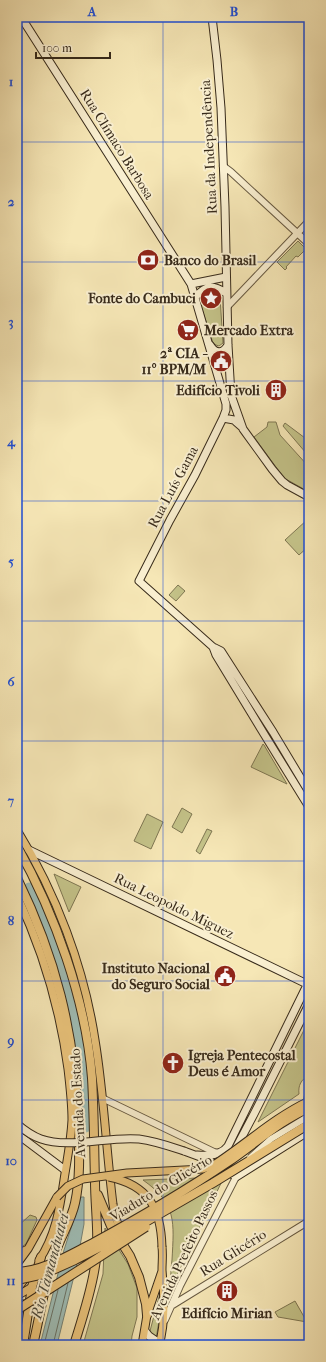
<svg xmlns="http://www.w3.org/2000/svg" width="326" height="1362" viewBox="0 0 326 1362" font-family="'IM FELL French Canon',serif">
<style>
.green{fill:#c4c389;stroke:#7e7652}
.water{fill:#9fbeb7;stroke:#758378}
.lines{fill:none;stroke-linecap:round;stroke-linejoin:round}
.shore{stroke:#6b7468;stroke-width:1}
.river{stroke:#9fbeb7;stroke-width:9}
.tertiary-casing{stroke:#675941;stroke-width:8}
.secondary-casing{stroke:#372a1a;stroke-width:9}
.primary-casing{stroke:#372a1a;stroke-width:9}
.trunk-casing{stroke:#372a1a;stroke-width:10}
.tertiary{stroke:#f9efd0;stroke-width:6}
.secondary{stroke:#f9efd0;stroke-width:7}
.primary{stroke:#ebc47b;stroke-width:7}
.trunk{stroke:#ebc47b;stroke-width:8}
.tertiary-bridge-casing{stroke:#675941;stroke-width:8;stroke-linecap:butt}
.secondary-bridge-casing{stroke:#372a1a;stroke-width:9;stroke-linecap:butt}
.primary-bridge-casing{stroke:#372a1a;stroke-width:9;stroke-linecap:butt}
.trunk-bridge-casing{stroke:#372a1a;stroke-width:10;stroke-linecap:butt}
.tertiary-bridge{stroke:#f9efd0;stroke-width:6}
.secondary-bridge{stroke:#f9efd0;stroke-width:7}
.primary-bridge{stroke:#ebc47b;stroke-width:7}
.trunk-bridge{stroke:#ebc47b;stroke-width:8}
.grid{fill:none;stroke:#1d4ed8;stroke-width:1;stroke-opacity:0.55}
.labels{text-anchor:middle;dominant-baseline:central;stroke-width:4;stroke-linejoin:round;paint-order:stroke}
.street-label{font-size:14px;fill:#372a1a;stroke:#f9efd0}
.poi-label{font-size:14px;font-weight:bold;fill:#372a1a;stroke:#f9efd0;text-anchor:end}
.water-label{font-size:15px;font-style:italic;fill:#514f41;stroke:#f9efd0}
.neatline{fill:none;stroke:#1d4ed8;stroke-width:1.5}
.grid-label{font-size:13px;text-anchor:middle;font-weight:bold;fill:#1d4ed8}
</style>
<rect width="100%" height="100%" fill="#f6e7b6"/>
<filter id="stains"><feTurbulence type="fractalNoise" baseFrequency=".005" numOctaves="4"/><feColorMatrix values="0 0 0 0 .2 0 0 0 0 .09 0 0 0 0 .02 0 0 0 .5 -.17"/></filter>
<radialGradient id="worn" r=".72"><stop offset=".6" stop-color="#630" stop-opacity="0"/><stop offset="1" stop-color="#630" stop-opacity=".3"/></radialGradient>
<!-- green -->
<path class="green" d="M298 241 306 249 298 257 296 256 286 267 287 268 285 270 277 262Z
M209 291 219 293 220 297 223 343 219 346 216 345 213 343 200 303C200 296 203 293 209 291Z
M268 422H276L280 435 309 467V492L284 478 254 437 267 427Z
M285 423 309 441V448L306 453 283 426Z
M308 519 309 546 299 555 285 540Z
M178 585 185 591 176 601 169 595Z
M263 744 264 745 287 784 251 767Z
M182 808 192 814 182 833 172 827Z
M147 814 163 822 151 849 134 841Z
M207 829 212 831 200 854 196 851Z
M54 874 81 887 69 912Z
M309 1020V1075C301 1080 298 1085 299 1094L258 1122Z
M224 1177 172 1285C170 1277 171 1268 172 1260 174 1222 177 1204 143 1180Z
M30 1215 36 1217 37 1220 26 1244 17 1250V1227Z
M105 1228 128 1264 137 1288V1317L132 1336 131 1345H83L103 1274Z
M160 1293 159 1321 156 1339 150 1334V1331Z
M23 1299 26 1301 19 1345H17V1303Z
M295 1301 307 1322 278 1317 275 1312Z"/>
<!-- water -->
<path class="water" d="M81 1197H84V1224L76 1268 57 1345H40L64 1250Z"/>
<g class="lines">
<!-- shore -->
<path class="shore" d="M44 1345 58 1290
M53 1345 68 1283"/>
<!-- river -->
<path class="river" d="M29 887C69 966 83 1040 86 1128"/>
<!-- tertiary casing -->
<g class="tertiary-casing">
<path id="tertiary" d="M223 166 231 172 309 244
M227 307 309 221
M102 1098 214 1152 219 1153
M171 1306 309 1221
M165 1320 180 1286 236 1177"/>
</g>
<!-- secondary casing -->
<g class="secondary-casing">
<path id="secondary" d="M21 17 191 284 226 404V410L223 418 195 475 170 520 139 581 213 647 221 651 273 732 309 792
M212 17 217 60 221 108 225 207 228 345 231 395 243 429 272 469 282 481 287 485 309 497
M191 284 226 277
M195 297C206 286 211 283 226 293
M210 345C215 353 222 355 228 345
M223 418 234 420 242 427
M213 647 216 655 264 734 309 807
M29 850 309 985
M307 1106 309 1092
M17 1134 65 1170
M235 1150 254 1114 309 1004
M184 1151C202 1157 220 1165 236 1177L309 1131
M197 1155C208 1156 221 1156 228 1146L309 981
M145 1331 149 1336 162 1345"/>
</g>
<!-- primary casing -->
<g class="primary-casing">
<path id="primary" d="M17 830C56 893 84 967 95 1040 104 1094 106 1149 113 1204L115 1216 121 1232
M17 896C43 951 60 1009 68 1069 70 1086 72 1103 72 1120 71 1141 67 1160 64 1180 60 1208 55 1237 39 1260
M17 1254 28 1249
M17 1264 28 1249 57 1197
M17 1289 28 1275
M17 1296 32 1287
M142 1345 147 1315 162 1271
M159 1345C166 1321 164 1295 162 1270 162 1262 163 1255 162 1247"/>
</g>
<!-- trunk casing -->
<g class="trunk-casing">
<path id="trunk" d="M17 846C55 914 86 1000 92 1078 94 1112 94 1147 95 1181 95 1209 100 1238 95 1266 91 1293 82 1319 74 1345
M17 878C56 958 74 1031 78 1119 79 1147 81 1176 75 1203 71 1222 59 1239 54 1257 44 1285 40 1316 33 1345
M98 1195 111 1226 130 1256 139 1277 146 1304 147 1315
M23 1345 32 1287 41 1257"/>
</g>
<!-- tertiary -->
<use href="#tertiary" class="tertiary"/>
<!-- secondary -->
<use href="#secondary" class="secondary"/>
<!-- primary -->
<use href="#primary" class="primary"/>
<!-- trunk -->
<use href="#trunk" class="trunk"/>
<!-- tertiary-bridge casing -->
<g class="tertiary-bridge-casing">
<path id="tertiary-bridge" d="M250 1158 271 1139 309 1116"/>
</g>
<!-- secondary-bridge casing -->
<g class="secondary-bridge-casing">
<path id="secondary-bridge" d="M17 1124C24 1130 32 1136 41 1139 69 1149 109 1136 139 1139 155 1141 169 1146 184 1151"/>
</g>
<!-- primary-bridge casing -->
<g class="primary-bridge-casing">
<path id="primary-bridge" d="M109 1177C149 1185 161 1209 162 1247
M57 1197 68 1186 83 1179 127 1173 203 1169 212 1166C245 1145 273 1118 309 1101"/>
</g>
<!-- trunk-bridge casing -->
<g class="trunk-bridge-casing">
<path id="trunk-bridge" d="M17 1272C44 1271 69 1255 93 1243 139 1218 185 1191 228 1162 255 1144 279 1121 309 1108
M17 1280 44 1274 75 1260 118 1238 213 1183 309 1124
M17 1310 146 1227"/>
</g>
<!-- tertiary-bridge -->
<use href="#tertiary-bridge" class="tertiary-bridge"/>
<!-- secondary-bridge -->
<use href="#secondary-bridge" class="secondary-bridge"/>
<!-- primary-bridge -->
<use href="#primary-bridge" class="primary-bridge"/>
<!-- trunk-bridge -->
<use href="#trunk-bridge" class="trunk-bridge"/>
</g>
<!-- grid -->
<path class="grid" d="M163 17V1345M17 142H309M17 262H309M17 381H309M17 501H309M17 621H309M17 741H309M17 861H309M17 981H309M17 1100H309M17 1220H309"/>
<!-- icons -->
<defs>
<g id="bank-disc" transform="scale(1.15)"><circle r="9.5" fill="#8f2418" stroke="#f9efd0"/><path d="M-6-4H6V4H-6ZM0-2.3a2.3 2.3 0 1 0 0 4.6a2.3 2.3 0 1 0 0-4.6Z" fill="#fff"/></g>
<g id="sight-disc" transform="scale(1.15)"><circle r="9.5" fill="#8f2418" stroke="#f9efd0"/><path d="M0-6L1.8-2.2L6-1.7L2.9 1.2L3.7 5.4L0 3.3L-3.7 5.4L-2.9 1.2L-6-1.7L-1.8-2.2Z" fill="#fff"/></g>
<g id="supermarket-disc" transform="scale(1.15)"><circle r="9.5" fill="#8f2418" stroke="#f9efd0"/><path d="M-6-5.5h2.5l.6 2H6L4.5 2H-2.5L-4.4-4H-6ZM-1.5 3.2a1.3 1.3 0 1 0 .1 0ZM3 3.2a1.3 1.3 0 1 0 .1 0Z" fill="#fff"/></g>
<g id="civic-disc" transform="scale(1.15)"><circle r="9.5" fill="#8f2418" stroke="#f9efd0"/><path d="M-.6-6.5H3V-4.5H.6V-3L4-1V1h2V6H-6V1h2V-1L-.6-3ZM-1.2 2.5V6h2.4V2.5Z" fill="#fff"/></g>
<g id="building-disc" transform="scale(1.15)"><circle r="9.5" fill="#8f2418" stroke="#f9efd0"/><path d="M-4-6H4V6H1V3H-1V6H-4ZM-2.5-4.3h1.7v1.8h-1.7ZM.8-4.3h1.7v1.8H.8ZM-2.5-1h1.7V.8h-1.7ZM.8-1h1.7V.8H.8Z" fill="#fff"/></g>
<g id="church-disc" transform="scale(1.15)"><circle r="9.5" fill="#8f2418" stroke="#f9efd0"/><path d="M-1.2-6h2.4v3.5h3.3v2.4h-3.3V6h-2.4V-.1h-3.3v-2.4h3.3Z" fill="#fff"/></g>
</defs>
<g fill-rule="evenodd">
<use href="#bank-disc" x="148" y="260"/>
<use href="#sight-disc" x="211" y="298"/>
<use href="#supermarket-disc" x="188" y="330"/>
<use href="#civic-disc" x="221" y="361"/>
<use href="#building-disc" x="276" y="390"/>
<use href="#civic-disc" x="225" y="976"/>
<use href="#church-disc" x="173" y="1063"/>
<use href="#building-disc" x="227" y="1291"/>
</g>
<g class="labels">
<!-- street labels -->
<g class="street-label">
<text transform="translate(117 144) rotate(58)">Rua Clímaco Barbosa</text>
<text transform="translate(209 147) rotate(-93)">Rua da Independência</text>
<text transform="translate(173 487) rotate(-62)">Rua Luís Gama</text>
<text transform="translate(174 906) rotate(26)">Rua Leopoldo Miguez</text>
<text transform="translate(78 1103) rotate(-93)">Avenida do Estado</text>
<text transform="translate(161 1188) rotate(-31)">Viaduto do Glicério</text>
<text transform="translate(233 1253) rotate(-32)">Rua Glicério</text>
<text transform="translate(184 1255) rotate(-65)">Avenida Prefeito Passos</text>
</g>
<!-- poi labels -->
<g class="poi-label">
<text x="164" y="260" text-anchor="start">Banco do Brasil</text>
<text x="196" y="298">Fonte do Cambuci</text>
<text x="204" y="330" text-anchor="start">Mercado Extra</text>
<text x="206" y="353">2ª CIA -<tspan x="206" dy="16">11º BPM/M</tspan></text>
<text x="260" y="390">Edifício Tivoli</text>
<text x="210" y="968">Instituto Nacional<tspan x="210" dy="16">do Seguro Social</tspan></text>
<text x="188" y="1055" text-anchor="start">Igreja Pentecostal<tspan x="188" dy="16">Deus é Amor</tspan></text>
<text x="227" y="1313" text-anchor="middle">Edifício Mirian</text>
</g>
<!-- water labels -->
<g class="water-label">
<text transform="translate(50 1266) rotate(-75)">Rio Tamanduateí</text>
</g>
</g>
<!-- margin -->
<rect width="326" height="1362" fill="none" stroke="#f6e7b6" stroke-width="44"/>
<!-- scale -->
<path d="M36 52v6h74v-6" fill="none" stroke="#372a1a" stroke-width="2"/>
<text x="42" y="52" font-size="12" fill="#372a1a" stroke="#f9efd0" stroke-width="3" paint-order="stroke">100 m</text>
<rect x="22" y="22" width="282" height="1318" class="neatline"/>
<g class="grid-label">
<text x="92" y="16">A</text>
<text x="234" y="16">B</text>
<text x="11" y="86">1</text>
<text x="11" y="206">2</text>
<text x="11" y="326">3</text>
<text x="11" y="446">4</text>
<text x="11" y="566">5</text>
<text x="11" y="686">6</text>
<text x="11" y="805">7</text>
<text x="11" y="925">8</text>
<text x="11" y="1045">9</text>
<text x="11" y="1165">10</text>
<text x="11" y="1285">11</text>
</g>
<rect width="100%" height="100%" filter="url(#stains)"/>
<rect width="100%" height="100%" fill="url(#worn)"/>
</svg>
